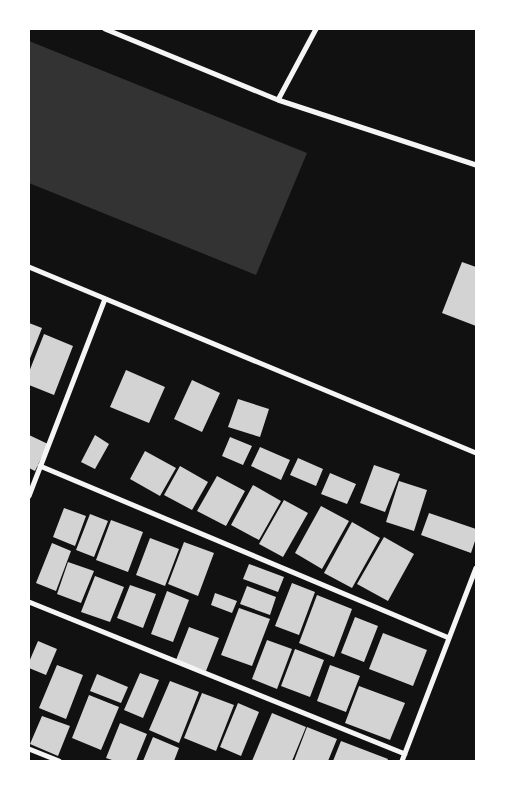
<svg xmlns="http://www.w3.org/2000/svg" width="505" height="790" viewBox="0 0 505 790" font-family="Poppins,sans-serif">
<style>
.water{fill:#333}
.building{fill:#d3d3d3}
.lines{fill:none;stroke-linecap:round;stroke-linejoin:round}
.minor{stroke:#f5f5f5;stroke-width:5}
</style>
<rect width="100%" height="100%" fill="#111"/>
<!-- water -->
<path class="water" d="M29 41 307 153 256 275 29 183Z"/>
<!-- building -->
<path class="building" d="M462 262 476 267V326L442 313Z
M29 323 42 328 29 361Z
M44 334 73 346 54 395 29 385V372Z
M126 370 165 387 149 423 110 407Z
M192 380 220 393 202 432 174 419Z
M238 399 269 409 260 437 228 427Z
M29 435 48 444 35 471 29 468Z
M95 435 109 444 95 469 81 462Z
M230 437 252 446 243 465 222 456Z
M260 447 290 460 281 480 251 466Z
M145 451 176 468 160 496 130 479Z
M298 458 323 469 316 486 290 475Z
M374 465 400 474 385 512 360 503Z
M180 466 208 482 192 510 164 495Z
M330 473 356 484 347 504 321 494Z
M217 476 245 491 226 526 197 511Z
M399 481 427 490 414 531 386 522Z
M253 485 281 501 259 540 231 525Z
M284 500 308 513 283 557 259 544Z
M321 506 349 521 322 569 295 553Z
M64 508 86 516 75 546 53 537Z
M429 513 476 529V538L471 553 421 535Z
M90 514 108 521 94 557 76 550Z
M111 520 143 532 128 572 96 560Z
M352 522 380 538 352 588 324 573Z
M384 537 414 554 388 601 357 584Z
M150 538 179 549 165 586 136 575Z
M184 542 214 553 198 596 168 584Z
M52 543 71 551 56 591 36 583Z
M68 562 94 571 81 603 57 594Z
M249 564 284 577 278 592 243 579Z
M95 576 124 587 110 622 81 612Z
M292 583 315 592 299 635 275 626Z
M130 585 156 594 143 628 117 618Z
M247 586 276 597 270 615 240 604Z
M167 591 189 600 173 642 151 634Z
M215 593 237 601 232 613 211 605Z
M317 595 352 609 334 657 299 643Z
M239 608 270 619 252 666 221 655Z
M355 617 378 626 364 662 341 653Z
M189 627 219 638 206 671 176 660Z
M383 633 427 650 413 686 369 669Z
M267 640 292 649 277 689 252 679Z
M38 641 57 649 46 675 29 668V662Z
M295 649 324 660 310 697 281 686Z
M57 665 83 675 66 719 39 708Z
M330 665 360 676 346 712 317 701Z
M140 673 159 680 143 718 124 710Z
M97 674 128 687 121 703 90 691Z
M170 681 199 692 179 743 149 730Z
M359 686 405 703 390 740 345 723Z
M202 693 234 705 216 751 184 738Z
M89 695 119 707 101 750 72 738Z
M238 703 259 712 241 756 220 747Z
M272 713 306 727 292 761H252Z
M42 716 70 726 58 756 30 744Z
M120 723 147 734 136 761H115L106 758Z
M307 727 337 739 328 761H294Z
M153 737 179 748 174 761H143Z
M341 741 388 759 387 761H333Z"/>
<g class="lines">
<!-- minor -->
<path class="minor" d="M105 29 278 100 476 165
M278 100 316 29
M29 267 476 453
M40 466 449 638
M29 496 105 299
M29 602 405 754
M29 749 59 761
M402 761 476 568"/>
</g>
<!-- border -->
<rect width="505" height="790" fill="none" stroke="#ffffff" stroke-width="60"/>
</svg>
